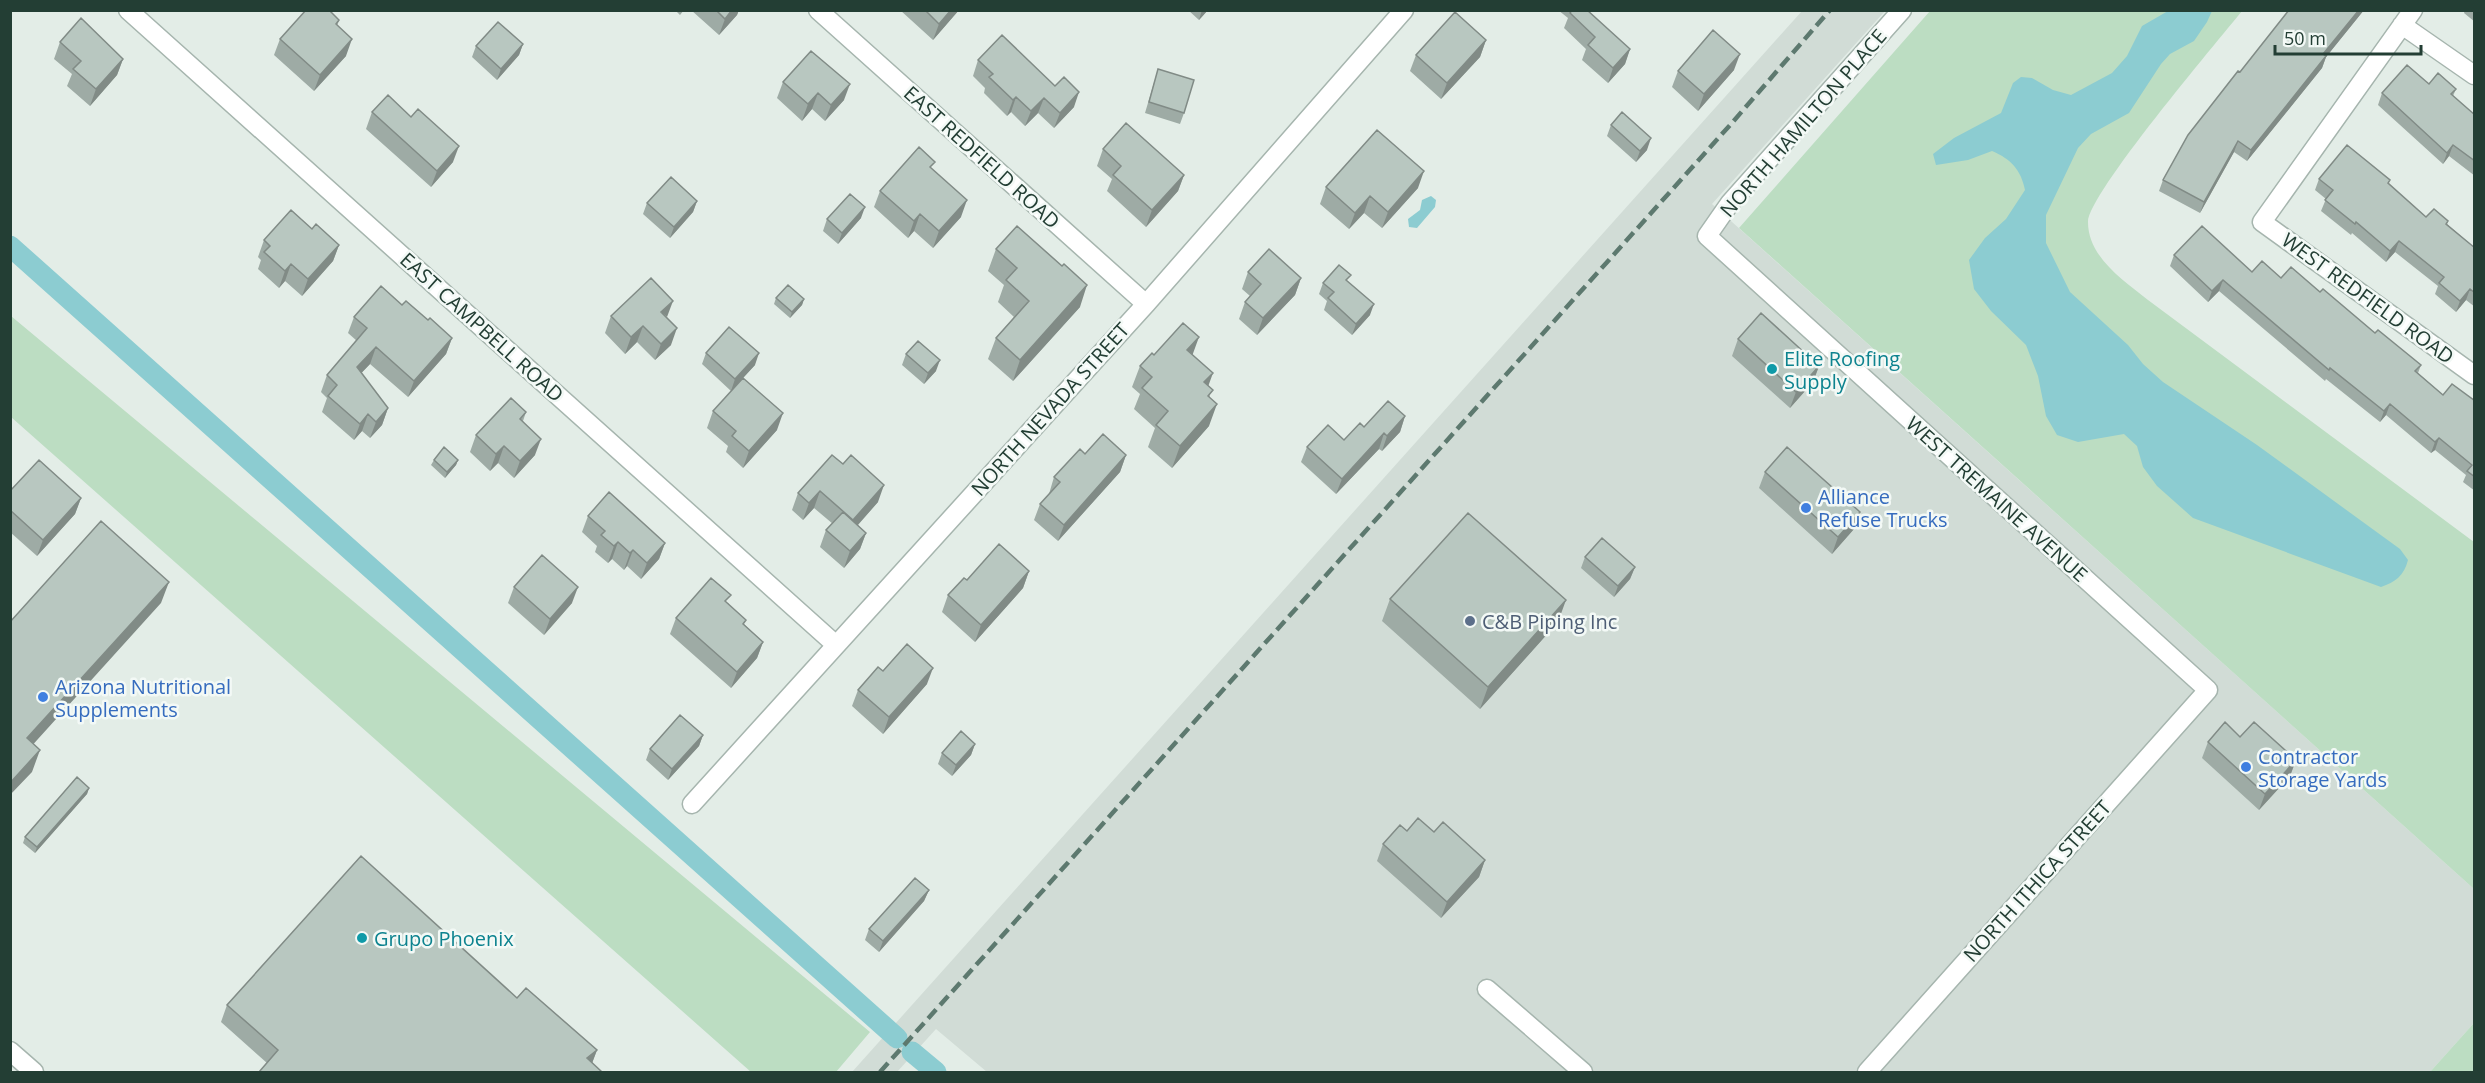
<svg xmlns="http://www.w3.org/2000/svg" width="2485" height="1083" viewBox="0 0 2485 1083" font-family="'Open Sans',sans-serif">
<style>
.built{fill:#d1dcd6}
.green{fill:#bcddc2}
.water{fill:#8cccd1}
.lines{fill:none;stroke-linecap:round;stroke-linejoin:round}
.canal{stroke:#8cccd1;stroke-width:21}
.minor-casing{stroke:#a6b5ae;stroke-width:21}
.minor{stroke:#fff;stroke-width:18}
.rail{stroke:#5d796f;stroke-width:4.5;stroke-dasharray:12 6;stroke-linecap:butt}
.wall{fill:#9eaba5}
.shaded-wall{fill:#818b86}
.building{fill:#b8c7c0;stroke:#818b86;stroke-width:1.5}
.culture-dot{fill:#0f9aa8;stroke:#f3f9f6;stroke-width:2}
.shop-dot{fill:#3f7fe0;stroke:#f3f9f6;stroke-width:2}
.service-dot{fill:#5c6f8a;stroke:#f3f9f6;stroke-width:2}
.labels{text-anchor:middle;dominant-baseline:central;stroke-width:5;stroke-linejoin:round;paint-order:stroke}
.street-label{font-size:20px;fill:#233e34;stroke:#f3f9f6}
.culture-label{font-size:20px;fill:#0d838f;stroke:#f3f9f6;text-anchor:start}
.shop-label{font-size:20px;fill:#366cbe;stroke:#f3f9f6;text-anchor:start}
.service-label{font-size:20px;fill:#4e5e75;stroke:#f3f9f6;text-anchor:start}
</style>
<rect width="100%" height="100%" fill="#e3ede7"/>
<!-- built -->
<path class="built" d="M1802 11H1885L1712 204 2474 889V1023L2430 1072H987L936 1029 897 1072H852Z"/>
<!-- green -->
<path class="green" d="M1930 11H2242C2217 42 2088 194 2088 222 2088 257 2123 280 2148 300L2474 542V889L1739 228Z
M11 316 870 1032 836 1072H751L11 417Z
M2474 1023V1072H2430Z"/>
<!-- water -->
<path class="water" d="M2168 11H2212L2207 22 2194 41 2170 54 2161 64 2129 113 2091 134 2078 148 2046 215V243L2070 292 2128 345 2143 364 2163 382 2257 445 2400 549 2408 560C2404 576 2395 582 2381 587L2193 518 2157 486 2143 467 2137 446 2124 434 2078 442 2057 435 2046 416 2038 376 2026 345 1991 311 1974 289 1969 260 1985 238 2006 219 2025 190C2021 170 2011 159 1992 151L1968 160 1936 165 1933 154 1954 138 2001 113 2013 83 2021 77 2032 78 2053 90 2071 95 2112 73 2127 56 2142 26Z
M1431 196 1436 200 1435 207 1417 228 1409 227 1408 219 1420 210 1422 200Z"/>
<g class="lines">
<!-- canal -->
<path class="canal" d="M10 246 897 1038
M912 1052 936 1072"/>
<!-- minor casing -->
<g class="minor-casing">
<path id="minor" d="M128 10 836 645
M818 10 1146 304
M2413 10 2262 222 2474 375
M2402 25 2474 75
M692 804 1146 304 1404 10
M1487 989 1583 1072
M10 1051 34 1072
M1867 1072 2208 690 1707 236 1730 203 1902 10"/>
</g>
<!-- minor -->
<use href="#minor" class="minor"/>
<!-- rail -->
<path class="rail" d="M880 1072 1731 124 1830 10"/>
</g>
<!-- wall -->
<path class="wall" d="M675 10H684L680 15Z
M691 10H739L737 15 719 35Z
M900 10H959L933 40Z
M1188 10H1208L1199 20Z
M1558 10H1587L1630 49 1625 64 1608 83 1582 60 1586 49 1564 28 1568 18Z
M2289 10H2364L2326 57 2322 68 2247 161 2234 152 2200 213 2159 191 2163 180Z
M2465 10H2475V22L2464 13Z
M339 20 337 26 346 56 314 91 274 55 280 39Z
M1486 40 1480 57 1441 99 1410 71 1416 55Z
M60 42 123 59 117 75 90 106 67 86 72 74 54 59Z
M523 44 519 55 497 80 472 57 476 46Z
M978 60 1074 107 1054 128 1038 113 1025 126 1011 112 1007 116 984 93 985 88 973 76Z
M1158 69 1184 113 1180 124 1145 113Z
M1734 70 1698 111 1672 87 1678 71Z
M783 82 844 100 825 121 812 109 802 121 777 98Z
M2429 84 2456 89 2453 96 2475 115V176L2449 156 2443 164 2378 105 2382 93Z
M372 112 453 162 431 187 366 129Z
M1611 125 1647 150 1636 162 1607 136Z
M1103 149 1184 175 1178 191 1146 227 1107 191 1112 179 1097 166Z
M932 169 961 217 933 248 914 231 908 238 874 207 880 191Z
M2319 179 2389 184 2426 217 2448 221 2447 224 2475 248V307L2466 300 2456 312 2435 294 2438 286 2395 252 2386 262 2352 233 2351 235 2321 211 2326 199 2315 190Z
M1326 187 1418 188 1382 228 1364 213 1349 229 1320 204Z
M697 201 693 212 670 238 643 214 647 203Z
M861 218 838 244 823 231 827 219Z
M312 229 339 245 333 261 302 296 285 281 279 288 258 269 261 260 258 257 264 240Z
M996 249 1080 307 1013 381 988 359 996 338 1014 317 998 302 1004 285 988 271Z
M2174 255 2252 272 2281 278 2320 292 2375 333 2421 365 2418 373 2443 395 2475 401V491L2463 482 2466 475 2435 450 2431 453 2386 415 2380 422 2326 379 2325 381 2219 291 2208 302 2170 266Z
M1248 272 1301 278 1295 295 1257 335 1239 319 1245 302 1250 296 1242 289Z
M1348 282 1370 315 1352 335 1324 310 1327 301 1319 294 1323 283Z
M776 298 804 299 802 305 790 318 774 304Z
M402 305 428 320 452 338 446 354 408 397 370 364 361 373 388 408 382 425 370 438 362 431 354 440 322 412 327 398 321 392 327 375 357 341 348 333 354 317Z
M611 316 667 317 671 345 655 360 637 342 625 354 605 333Z
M1738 339 1819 366 1813 382 1790 408 1732 356Z
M706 353 755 365 731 391 702 364Z
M906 354 936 371 924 384 902 365Z
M1154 355H1192L1208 386 1210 398 1209 426 1172 468 1148 447 1155 428 1134 409 1140 394 1132 387 1140 366Z
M713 411 777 430 743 468 726 452 728 446 707 428Z
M526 412 523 421 535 455 514 478 498 463 490 471 470 452 476 435Z
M1405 416 1400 432 1382 451 1379 449 1336 494 1301 462 1307 447 1344 440Z
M1085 454 1126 455 1120 472 1058 541 1034 520 1040 504 1049 494 1054 477Z
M434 460H458L456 465 445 478 431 465Z
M843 464 878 502 858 525 866 533 860 549 844 568 820 547 826 530 833 524 814 508 803 520 792 510 798 493Z
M1765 472 1860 512 1854 529 1832 554 1759 488Z
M10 491 81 498 75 514 37 556 10 532Z
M588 516 665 543 659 559 641 579 627 566 624 570 612 559 608 563 595 552 597 546 582 532Z
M1585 557 1635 567 1630 579 1614 597 1581 568Z
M1029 571 1023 588 975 642 942 612 948 595 967 580Z
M514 587 572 603 544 635 508 603Z
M1390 599 1558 622 1480 709 1382 621Z
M728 603 745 625 763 642 757 658 731 688 670 634 676 618Z
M883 671 927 684 883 734 852 706 858 690Z
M703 735 699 746 668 780 646 760 650 749Z
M2240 737 2296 760 2290 776 2259 810 2202 758 2208 742Z
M975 744 971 755 952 776 938 764 942 753Z
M89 788 87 794 35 853 23 843 25 837Z
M1407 831 1434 832 1485 860 1479 877 1441 918 1377 861 1383 844Z
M929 890 924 901 879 952 865 940 869 929Z
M517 998 597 1050 592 1063H267L221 1022 227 1005Z"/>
<!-- shaded-wall -->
<path class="shaded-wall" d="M732 10H739L737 15 719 35 725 19Z
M951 10H959L933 40 939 24Z
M1202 10H1208L1199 20Z
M2359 10H2364L2326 57 2322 68 2247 161 2251 150 2323 54Z
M352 39 346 56 314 91 320 75Z
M1486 40 1480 57 1441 99 1447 83Z
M523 44 519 55 497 80 501 69Z
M1630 49 1625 64 1608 83 1613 68Z
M1740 54 1734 70 1698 111 1704 94Z
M123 59 117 75 90 106 96 89Z
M850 84 844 100 825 121 831 105Z
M1079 92 1074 107 1054 128 1060 113Z
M818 93 812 109 802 121 808 104Z
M1016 97 1011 112 1007 116 1013 100Z
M1044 98 1038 113 1025 126 1031 111Z
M1651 138 1647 150 1636 162 1640 151Z
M2238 141 2234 152 2200 213 2204 202Z
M2453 145 2449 156 2443 164 2447 153Z
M459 146 453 162 431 187 437 171Z
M1424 171 1418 188 1382 228 1388 212Z
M1184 175 1178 191 1146 227 1152 210Z
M1370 196 1364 213 1349 229 1355 213Z
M967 200 961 217 933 248 939 231Z
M697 201 693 212 670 238 674 227Z
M865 207 861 218 838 244 842 233Z
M920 214 914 231 908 238 914 221Z
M2399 241 2395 252 2386 262 2390 251Z
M339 245 333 261 302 296 308 279Z
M291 264 285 281 279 288 285 271Z
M1301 278 1295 295 1257 335 1263 318Z
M2223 280 2219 291 2208 302 2212 291Z
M1087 285 1080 307 1013 381 1020 360Z
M2470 289 2466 300 2456 312 2460 301Z
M804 299 802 305 790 318 792 312Z
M673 301 667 317 661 312Z
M1374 304 1370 315 1352 335 1356 324Z
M643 326 637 342 625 354 631 337Z
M677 328 671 345 655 360 661 344Z
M1199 337 1191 359 1187 350Z
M452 338 446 354 408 397 414 381Z
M376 347 370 364 351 384 357 367Z
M759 353 755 365 731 391 735 379Z
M940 360 936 371 924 384 928 373Z
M1819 366 1813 382 1790 408 1796 392Z
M1213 373 1205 395 1204 382Z
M1217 404 1209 426 1172 468 1180 446Z
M2390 404 2386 415 2380 422 2384 411Z
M388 408 382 425 370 438 376 422Z
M783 413 777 430 743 468 749 451Z
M368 414 362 431 354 440 360 424Z
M1405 416 1400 432 1382 451 1387 436Z
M1384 433 1379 449 1336 494 1342 479Z
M2439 438 2435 450 2431 453 2435 442Z
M541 439 535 455 514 478 520 461Z
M504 446 498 463 490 471 496 454Z
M1126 455 1120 472 1058 541 1064 525Z
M458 460 456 465 445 478 447 472Z
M884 485 878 502 847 537 853 520Z
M820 491 814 508 803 520 809 503Z
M81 498 75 514 37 556 43 540Z
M1860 512 1854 529 1832 554 1838 537Z
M866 533 860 549 844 568 850 551Z
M618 542 612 559 608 563 614 546Z
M665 543 659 559 641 579 647 563Z
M633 550 627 566 624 570 630 553Z
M1635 567 1630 579 1614 597 1618 586Z
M1029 571 1023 588 975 642 981 625Z
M169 582 161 603 19 760 27 738Z
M578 587 572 603 544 635 550 619Z
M1566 600 1558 622 1480 709 1488 687Z
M763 642 757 658 731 688 737 672Z
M933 668 927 684 883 734 889 717Z
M703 735 699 746 668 780 672 769Z
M975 744 971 755 952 776 956 765Z
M40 750 32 772 10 795V783Z
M2296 760 2290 776 2259 810 2265 794Z
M89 788 87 794 35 853 37 847Z
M1485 860 1479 877 1441 918 1447 902Z
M929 890 924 901 879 952 883 941Z
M597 1050 591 1066 587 1058Z"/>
<!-- building -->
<path class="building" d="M306 10H329L339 20 336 24 352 39 320 75 280 39Z
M716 10H732L725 19Z
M925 10H951L939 24Z
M1572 10H1587L1630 49 1613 68 1588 45 1595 37 1570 13Z
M2289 10H2359L2323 54 2326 56 2251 150 2238 141 2204 202 2163 180 2188 135 2238 71 2240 72Z
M1455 12 1486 40 1447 83 1416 55Z
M81 18 123 59 96 89 73 69 81 61 60 42Z
M498 22 523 44 501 69 476 46Z
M1713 30 1740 54 1704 94 1678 71Z
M1002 35 1055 86 1064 77 1079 92 1060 113 1044 98 1031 111 1016 97 1013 100 989 77 993 74 978 60Z
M811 51 850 84 831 105 818 93 808 104 783 82Z
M2407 65 2429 84 2438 73 2456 89 2451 94 2475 115V161L2453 145 2447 153 2382 93Z
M1158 69 1194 80 1184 113 1149 102Z
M388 95 411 117 418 109 459 146 437 171 372 112Z
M1622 112 1651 138 1640 151 1611 125Z
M1126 123 1184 175 1152 210 1113 175 1121 166 1103 149Z
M1377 130 1424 171 1388 212 1370 196 1355 213 1326 187Z
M2347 145 2390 180 2388 183 2426 217 2434 209 2448 221 2446 224 2475 248V293L2470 289 2460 301 2439 283 2444 277 2399 241 2390 251 2356 222 2355 224 2325 200 2333 190 2319 179Z
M919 147 935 162 930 167 967 200 939 231 920 214 914 221 880 191Z
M671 177 697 201 674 227 647 203Z
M850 194 865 207 842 233 827 219Z
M291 210 312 229 316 224 339 245 308 279 291 264 285 271 264 252 270 246 264 240Z
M1017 226 1062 266 1064 264 1087 285 1020 360 996 338 1029 301 1006 280 1017 268 996 249Z
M2202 226 2252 272 2262 261 2281 278 2291 267 2320 292 2323 289 2375 333 2378 330 2421 365 2415 371 2443 395 2452 384 2475 401V477L2467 471 2472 465 2439 438 2435 442 2390 404 2384 411 2330 368 2329 370 2223 280 2212 291 2174 255Z
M1269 249 1301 278 1263 318 1245 302 1261 284 1248 272Z
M1339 265 1351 275 1346 280 1374 304 1356 324 1328 298 1334 292 1323 283Z
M651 278 673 301 661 312 677 328 661 344 643 326 631 337 611 316Z
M788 285 804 299 792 312 776 298Z
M381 286 402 305 406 301 428 320 430 318 452 338 414 381 376 347 357 367 388 408 376 422 368 414 360 424 328 396 337 385 327 375 367 328 354 317Z
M1761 313 1819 366 1796 392 1738 339Z
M1183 323 1199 337 1187 350 1213 373 1204 382 1213 390 1208 396 1217 404 1180 446 1156 425 1168 411 1142 388 1152 377 1140 366 1152 353 1154 355Z
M729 327 759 353 735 379 706 353Z
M918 341 940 360 928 373 906 354Z
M743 378 783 413 749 451 732 436 736 431 713 411Z
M511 398 526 412 520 419 541 439 520 461 504 446 496 454 476 435Z
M1388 401 1405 416 1387 436 1384 433 1342 479 1307 447 1328 425 1344 440 1360 423 1364 427Z
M1103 434 1126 455 1064 525 1040 504 1060 482 1054 477 1080 449 1085 454Z
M444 447 458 460 447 472 434 460Z
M1787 447 1860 512 1838 537 1765 472Z
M832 455 843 464 851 455 884 485 853 520 820 491 809 503 798 493Z
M39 460 81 498 43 540 10 510V491Z
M609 492 665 543 647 563 633 550 630 553 618 542 614 546 601 535 605 531 588 516Z
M843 512 866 533 850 551 826 530Z
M1468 513 1566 600 1488 687 1390 599Z
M101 521 169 582 27 738 40 750 10 783V622Z
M1602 538 1635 567 1618 586 1585 557Z
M999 544 1029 571 981 625 948 595 964 578 967 580Z
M542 555 578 587 550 619 514 587Z
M711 578 731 595 725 601 746 620 743 624 763 642 737 672 676 618Z
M907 644 933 668 889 717 858 690 878 667 883 671Z
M680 715 703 735 672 769 650 749Z
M2225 722 2240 737 2254 722 2296 760 2265 794 2208 742Z
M961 731 975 744 956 765 942 753Z
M77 777 89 788 37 847 25 837Z
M1418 818 1434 832 1443 822 1485 860 1447 902 1383 844 1400 825 1407 831Z
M361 856 517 998 526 988 597 1050 587 1058 602 1072H259L278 1050 227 1005Z
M915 878 929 890 883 941 869 929Z"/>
<!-- markers -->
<g class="culture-dot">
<circle cx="1772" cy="369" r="6"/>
<circle cx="362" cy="938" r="6"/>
</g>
<g class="shop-dot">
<circle cx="1806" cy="508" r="6"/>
<circle cx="43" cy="697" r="6"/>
<circle cx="2246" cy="767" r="6"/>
</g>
<circle class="service-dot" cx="1470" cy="621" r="6"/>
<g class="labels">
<!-- street labels -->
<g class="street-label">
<text transform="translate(1803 123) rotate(-49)">NORTH HAMILTON PLACE</text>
<text transform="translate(982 157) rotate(42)">EAST REDFIELD ROAD</text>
<text transform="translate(2368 298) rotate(36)">WEST REDFIELD ROAD</text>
<text transform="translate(482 327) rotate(42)">EAST CAMPBELL ROAD</text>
<text transform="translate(1050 409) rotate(-48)">NORTH NEVADA STREET</text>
<text transform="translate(1997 499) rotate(42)">WEST TREMAINE AVENUE</text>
<text transform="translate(2037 881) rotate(-48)">NORTH ITHICA STREET</text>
</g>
<!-- culture labels -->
<g class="culture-label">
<text x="1784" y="358">Elite Roofing<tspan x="1784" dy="23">Supply</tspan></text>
<text x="374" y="938">Grupo Phoenix</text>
</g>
<!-- shop labels -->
<g class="shop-label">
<text x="1818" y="496">Alliance<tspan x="1818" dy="23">Refuse Trucks</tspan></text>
<text x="55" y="686">Arizona Nutritional<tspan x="55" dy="23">Supplements</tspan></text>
<text x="2258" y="756">Contractor<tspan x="2258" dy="23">Storage Yards</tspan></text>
</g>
<!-- service labels -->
<g class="service-label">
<text x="1482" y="621">C&amp;B Piping Inc</text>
</g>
</g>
<!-- border -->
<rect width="2485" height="1083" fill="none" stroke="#233e34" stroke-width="24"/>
<!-- scale -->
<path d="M2275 45v9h146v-9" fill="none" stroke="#233e34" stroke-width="3"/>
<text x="2284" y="45" font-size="18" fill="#233e34" stroke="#f3f9f6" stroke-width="4.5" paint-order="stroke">50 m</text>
</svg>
